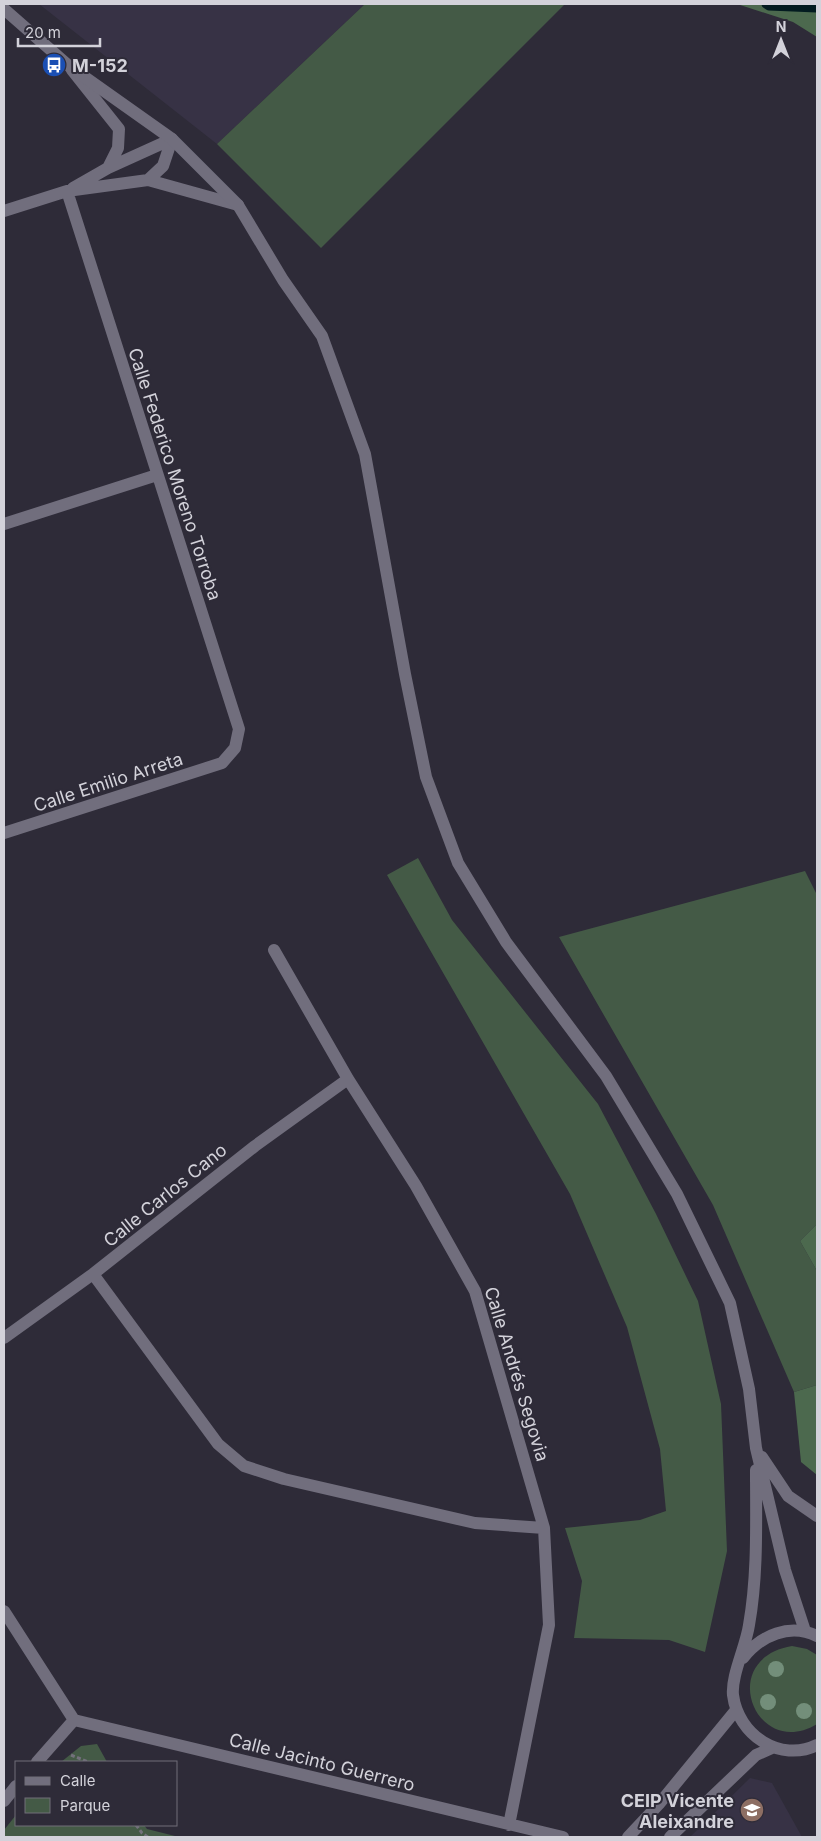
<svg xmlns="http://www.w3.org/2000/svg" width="821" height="1841" viewBox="0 0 821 1841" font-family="Inter,sans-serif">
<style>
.built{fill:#373245}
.green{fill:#445a46}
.forest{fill:#4c694e}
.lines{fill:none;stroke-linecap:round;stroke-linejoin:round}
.stream{stroke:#031b20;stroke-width:9}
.path{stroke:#73717c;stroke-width:3;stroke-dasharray:4 2.5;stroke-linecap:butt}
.street{stroke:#716e7d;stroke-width:12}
.secondary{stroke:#716e7d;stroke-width:12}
.tree{fill:#738e7a}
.labels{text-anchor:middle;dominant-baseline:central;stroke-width:4;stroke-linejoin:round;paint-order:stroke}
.poi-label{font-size:18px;font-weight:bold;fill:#d3d2da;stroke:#2e2b38;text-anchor:start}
.street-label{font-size:18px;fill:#d3d2da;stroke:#2e2b38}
</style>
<rect width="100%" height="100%" fill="#2e2b38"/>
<!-- built -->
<path class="built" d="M39 4H365L217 144Z
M750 1778 772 1783 802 1837H690Z"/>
<!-- green -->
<path class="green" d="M365 4H565L321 248 217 144Z
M418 858 452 920 598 1104 656 1214 698 1301 721 1404 727 1551 705 1652 669 1640 574 1638 582 1581 565 1528 640 1520 666 1511 660 1449 627 1327 570 1194 387 875Z
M805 871 817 895V1224L800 1241 817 1271V1385L794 1392 713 1205 559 937Z
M792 1646 807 1649 817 1655V1724C756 1761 715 1659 792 1646Z
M97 1744 107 1762H61L81 1746Z
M16 1815V1825H144L147 1829 179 1837H4V1830Z"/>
<!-- forest -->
<path class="forest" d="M737 4H817V37L793 22Z
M817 1224V1271L800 1241Z
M817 1385V1475L801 1462 794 1392Z"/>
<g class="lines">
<!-- stream -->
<path class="stream" d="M766 4 769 6 817 8"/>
<!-- path -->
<path class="path" d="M71 1755 88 1762
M136 1825 142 1833 148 1837"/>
<!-- street -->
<path class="street" d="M72 70 119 129 118 148 108 168
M148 180 238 205
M73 188 108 168 172 139
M4 211 67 191 148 180 163 166 172 139
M4 524 157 475
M4 833 222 763 235 748 239 729 67 191
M274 950 348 1079 416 1186 475 1291 544 1528 549 1625 509 1825
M93 1274 218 1444 244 1466 284 1479 475 1523 544 1528
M4 1338 93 1274 255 1146 348 1079
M4 1611 74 1720
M74 1720 563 1837
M37 1762 74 1720
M4 1801 16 1786"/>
<!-- secondary -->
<path class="secondary" d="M4 9 69 66 172 139 238 205 283 280 322 336 365 454 405 674 426 777 458 863 506 942 606 1076 677 1194 730 1303 749 1389 756 1448 785 1570 805 1631
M762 1457 788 1496 817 1516
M756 1470C756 1521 758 1574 749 1625 746 1646 731 1676 733 1695 738 1735 780 1763 817 1745
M743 1658C761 1635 790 1623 817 1636
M628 1837 659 1804 736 1710
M670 1837 756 1755 774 1747"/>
</g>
<!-- trees -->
<g class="tree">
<circle cx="776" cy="1669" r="8"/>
<circle cx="768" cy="1702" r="8"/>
<circle cx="804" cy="1711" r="8"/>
</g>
<!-- icons -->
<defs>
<g id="bus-disc" transform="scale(1.25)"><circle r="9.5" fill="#1a4fb4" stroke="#2e2b38"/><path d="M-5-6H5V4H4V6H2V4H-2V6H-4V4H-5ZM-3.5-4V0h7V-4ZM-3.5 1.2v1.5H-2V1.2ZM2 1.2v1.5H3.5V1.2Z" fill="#fff"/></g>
<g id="school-disc" transform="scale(1.25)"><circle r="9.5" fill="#8d6e63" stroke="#2e2b38"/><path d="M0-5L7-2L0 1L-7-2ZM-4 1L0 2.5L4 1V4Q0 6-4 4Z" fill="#fff"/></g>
</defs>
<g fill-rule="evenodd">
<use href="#bus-disc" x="54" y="65"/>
<use href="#school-disc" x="752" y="1810"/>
</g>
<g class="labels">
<!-- poi labels -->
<g class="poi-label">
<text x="72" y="65">M-152</text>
<text x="734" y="1800" text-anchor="end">CEIP Vicente<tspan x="734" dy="21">Aleixandre</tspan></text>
</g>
<!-- street labels -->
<g class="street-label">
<text transform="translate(175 474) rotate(72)">Calle Federico Moreno Torroba</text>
<text transform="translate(108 782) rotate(-18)">Calle Emilio Arreta</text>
<text transform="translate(165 1195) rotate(-39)">Calle Carlos Cano</text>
<text transform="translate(517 1374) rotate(73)">Calle Andrés Segovia</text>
<text transform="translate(322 1762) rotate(14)">Calle Jacinto Guerrero</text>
</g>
</g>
<!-- border -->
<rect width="821" height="1841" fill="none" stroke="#d3d2da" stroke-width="10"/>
<!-- legend -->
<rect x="15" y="1761" width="162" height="65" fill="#2e2b38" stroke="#706e79"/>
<rect x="25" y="1777" width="25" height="8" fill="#716e7d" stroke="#706e79"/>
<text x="60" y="1786" font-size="15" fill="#d3d2da">Calle</text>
<rect x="25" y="1798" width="25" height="15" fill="#445a46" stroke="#706e79"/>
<text x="60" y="1811" font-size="15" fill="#d3d2da">Parque</text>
<!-- north arrow -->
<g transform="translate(781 40)" stroke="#2e2b38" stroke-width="4" paint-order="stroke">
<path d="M0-4L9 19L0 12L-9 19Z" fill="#d3d2da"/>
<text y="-8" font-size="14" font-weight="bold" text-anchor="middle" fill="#d3d2da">N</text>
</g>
<!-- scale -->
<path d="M18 38v8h82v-8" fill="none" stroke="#d3d2da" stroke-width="2.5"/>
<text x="25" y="38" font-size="15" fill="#d3d2da" stroke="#2e2b38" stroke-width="4" paint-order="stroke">20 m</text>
</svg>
